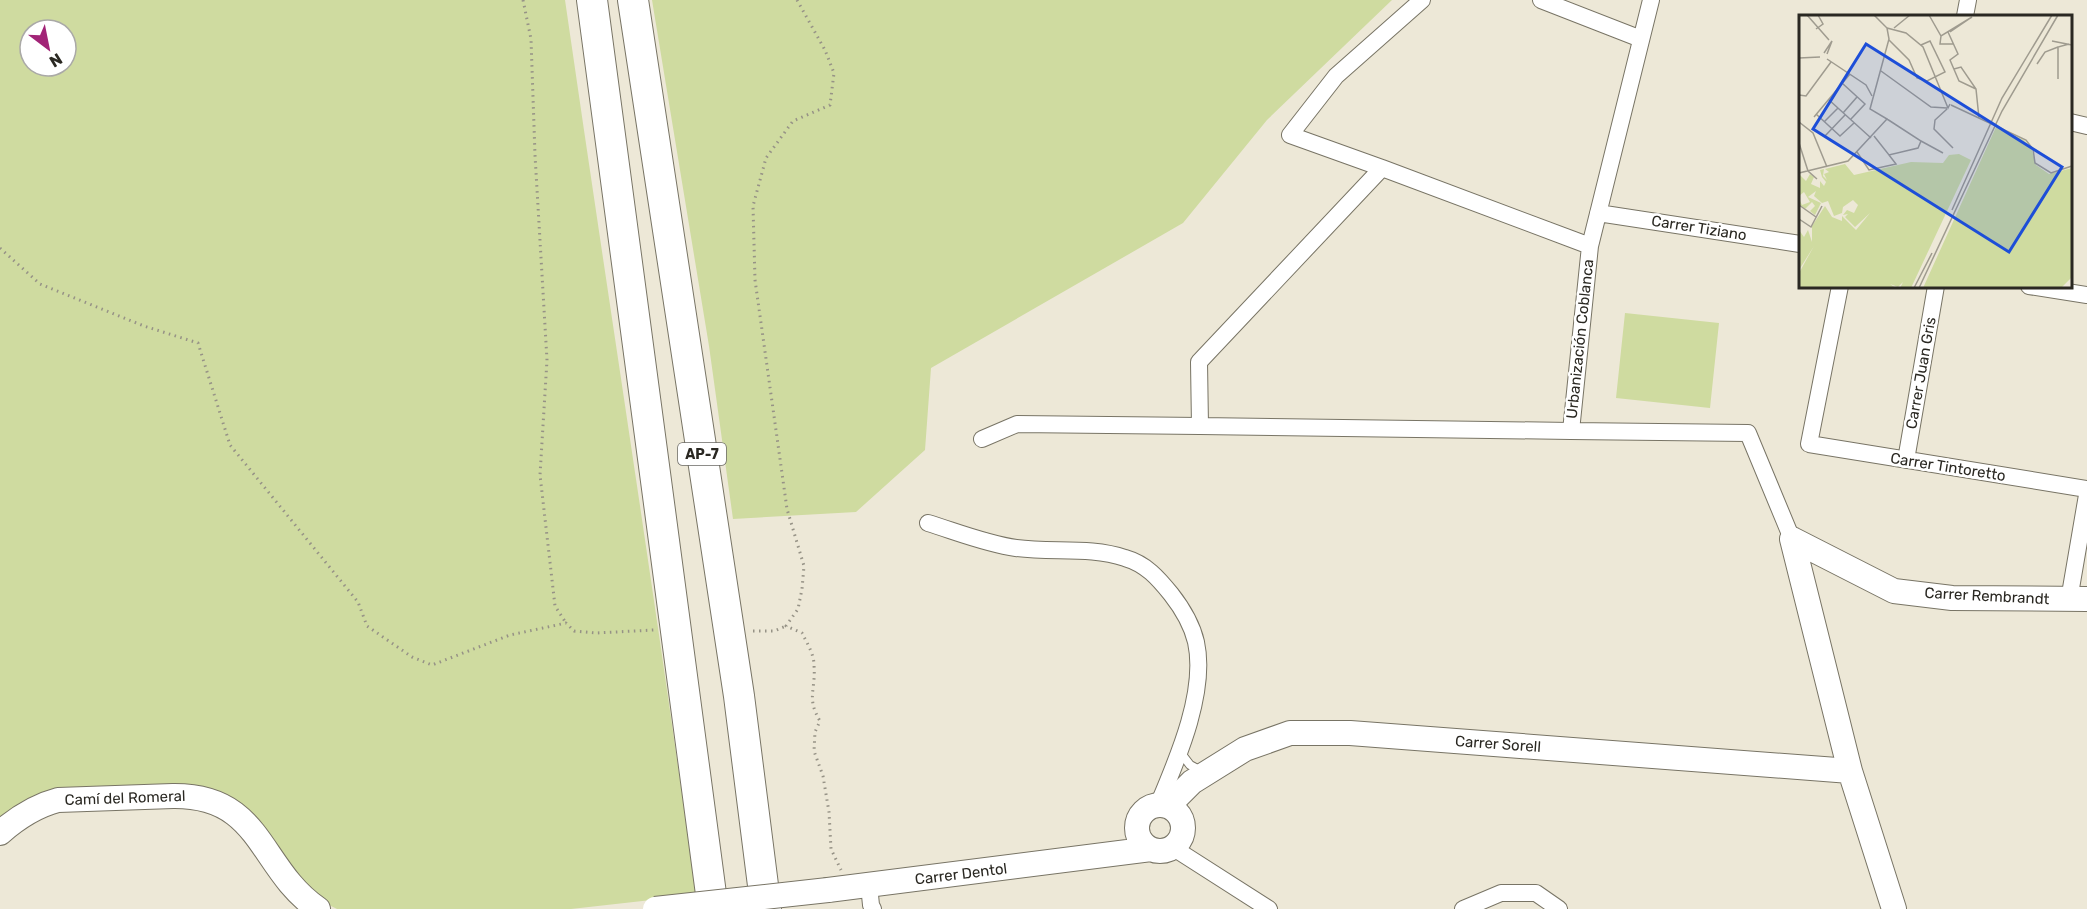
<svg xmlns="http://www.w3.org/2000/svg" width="2087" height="909" viewBox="0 0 2087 909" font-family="Rubik,sans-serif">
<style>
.green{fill:#cfdba0;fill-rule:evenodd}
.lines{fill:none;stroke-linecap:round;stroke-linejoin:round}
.lane-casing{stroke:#787465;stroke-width:10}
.street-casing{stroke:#787465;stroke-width:18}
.secondary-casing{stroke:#787465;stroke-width:26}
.highway-casing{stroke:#787465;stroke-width:32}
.path{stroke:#969286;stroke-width:3;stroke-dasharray:1.5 4.5;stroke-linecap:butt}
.lane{stroke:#fff;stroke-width:8}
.street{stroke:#fff;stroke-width:16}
.secondary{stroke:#fff;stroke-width:24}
.highway{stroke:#fff;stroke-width:30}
.secondary-bridge-casing{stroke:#787465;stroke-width:26;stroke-linecap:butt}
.secondary-bridge{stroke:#fff;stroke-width:24}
.labels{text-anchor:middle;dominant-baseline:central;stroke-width:5;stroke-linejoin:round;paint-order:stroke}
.shield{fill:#fff;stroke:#6a6864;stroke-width:1.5}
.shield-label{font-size:14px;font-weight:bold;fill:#2a2822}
.street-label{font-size:15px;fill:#2a2822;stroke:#fff}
.inset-road{fill:none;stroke:#9f9b8f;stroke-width:1.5}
.view{fill:#1d4ed8;fill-opacity:0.15;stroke:#1d4ed8;stroke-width:3}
.inset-edge{fill:none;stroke:#2a2822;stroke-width:3}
</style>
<rect width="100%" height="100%" fill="#ede8d7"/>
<!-- green -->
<path class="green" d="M0 0H565C608 298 655 596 696 895L571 909H337L331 906 302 883 271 842 171 787 0 824ZM30 30H66V66H30Z
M652 0H1392L1267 120 1183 223 931 368 925 450 856 512 733 519 709 346Z
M1625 313 1719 323 1710 408 1616 398Z"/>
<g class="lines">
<!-- lane casing -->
<g class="lane-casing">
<path id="lane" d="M1180 752 1190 765 1203 772"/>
</g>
<!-- street casing -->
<g class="street-casing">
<path id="street" d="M1541 0 1641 39
M1651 0 1590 246 1571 431 1748 433 1792 539
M1965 16 1968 0
M2070 122 2087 126
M1382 168 1290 135 1336 76 1422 0
M1598 213 1800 244
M1840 286 1809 444 2087 489
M2029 286 2087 295
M1571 431 1200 426 1199 362 1382 168 1590 246
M982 439 1017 424 1200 426
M1906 460 1936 286
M928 523C957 532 987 544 1016 548 1053 553 1090 546 1125 558 1146 564 1158 578 1171 594 1182 608 1192 625 1196 642 1207 692 1177 760 1158 805
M2069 600 2087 495
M1172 847 1269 909
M869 885 871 905 873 909
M1463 909 1501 893H1536L1559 909"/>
</g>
<!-- secondary casing -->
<g class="secondary-casing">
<path id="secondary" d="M1792 539 1850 771 1894 909
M1792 539 1894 591 1952 598 2087 599
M1137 828a23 23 0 1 1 46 0a23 23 0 1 1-46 0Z
M1168 806 1192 782 1245 749 1290 733H1350L1850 771
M0 833C17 818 35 806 58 800L173 796C263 795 258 868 318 909
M828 890 1151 849"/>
</g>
<!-- highway casing -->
<g class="highway-casing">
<path id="highway" d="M592 0 713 909
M633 0 739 696 766 909"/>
</g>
<!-- path -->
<path class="path" d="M523 0 531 39 535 155 547 360 540 475 555 606 566 623
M797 0 825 50 834 73 830 105 793 121 766 158 753 206 755 280 787 509 804 566 802 589 798 609 786 626 802 633C807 643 814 654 814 665 816 691 806 697 820 721L815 732 814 751 823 776 829 812 831 849 841 870
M0 248 40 284 144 326 198 343 230 445 358 602 367 626 412 657 432 665 510 635 566 623 574 631 596 633 654 630
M753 631H774L786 626"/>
<!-- lane -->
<use href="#lane" class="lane"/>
<!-- street -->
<use href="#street" class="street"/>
<!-- secondary -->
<use href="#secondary" class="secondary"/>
<!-- highway -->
<use href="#highway" class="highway"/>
<!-- secondary-bridge casing -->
<g class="secondary-bridge-casing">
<path id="secondary-bridge" d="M655 909 828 890"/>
</g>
<!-- secondary-bridge -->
<use href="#secondary-bridge" class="secondary-bridge"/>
</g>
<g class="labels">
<!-- shield labels -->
<rect class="shield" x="678" y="443" width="48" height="22" rx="4.5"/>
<g class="shield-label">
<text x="702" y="454">AP-7</text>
</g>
<!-- street labels -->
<g class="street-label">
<text transform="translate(1699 228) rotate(9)">Carrer Tiziano</text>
<text transform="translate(1580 339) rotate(-84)">Urbanización Coblanca</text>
<text transform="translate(1921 373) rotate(-80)">Carrer Juan Gris</text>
<text transform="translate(1948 467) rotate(9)">Carrer Tintoretto</text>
<text transform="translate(1987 596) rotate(3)">Carrer Rembrandt</text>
<text transform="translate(1498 744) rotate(4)">Carrer Sorell</text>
<text transform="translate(125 798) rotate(-2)">Camí del Romeral</text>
<text transform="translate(961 874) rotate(-7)">Carrer Dentol</text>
</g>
</g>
<!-- overview -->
<g transform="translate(1799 15)">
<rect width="273" height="273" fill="#ede8d7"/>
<path d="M197 112 225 125 232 132 237 150 250 159 273 153V262L262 273H124ZM160 139 172 145 112 273H101L104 267 99 272 91 269 97 273H0V258L15 231 0 255V215L5 222 9 215 13 227V211L26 191 33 202 43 206V201L57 215 71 198 56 212 46 202 49 199 44 200 48 195 55 198 59 190 54 185 44 192 43 198 35 201 29 186 23 188 15 181 17 176 9 182 22 188 16 200 11 196 16 191 13 187 6 194 0 189 1 186 3 190 11 187 5 177 0 181V159L7 166 11 159 15 162 12 169 21 173V166L25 171 27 167 23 162 21 155 25 154 24 161 28 165 25 159 30 157 26 154 46 149 55 160 112 147 144 148 150 140Z" fill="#cfdba0"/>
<path class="inset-road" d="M8 0 30 25M130 0 142 21 173 2 151 17M88 13 107 18 124 32 149 93 151 89M95 13 111 0M17 14 24 9 19 0M149 17 159 39 151 45 160 66 177 74M142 21 141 29H154M90 25 110 45 118 63 128 66 146 57 131 26 122 30M253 26 273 30M25 38 33 26 28 39M0 43 21 42M28 44 67 70 73 81M238 49 246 37 259 32M155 54 162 52 177 74 180 103M82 56 132 92 148 93M259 64V32L270 29M43 68 66 89 52 104M0 80 7 81 32 47M29 84 72 123M152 90 227 125 234 134 236 148 252 158 273 151M148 94 136 105 135 114 154 133M44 98 58 82M17 99 41 121 55 108M15 102 51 59M0 107 14 118 28 152M25 107 39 93M75 121 90 140 119 133 122 126 88 104M25 122 46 100M122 126 144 138M0 128 9 156 18 164M58 137 70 155 97 149 90 140M0 158 49 146 88 104 71 94 90 24 88 13 75 0M0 190 17 202M153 195 203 83 253 0M0 204 12 212 23 191M115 273 133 238M120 273 203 96 259 0"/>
<path class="view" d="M67 29 263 152 210 237 14 114Z"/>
<rect width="273" height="273" class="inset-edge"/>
</g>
<!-- north arrow -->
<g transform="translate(48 48) rotate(148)"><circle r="28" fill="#ffffff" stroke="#aaa9a7" stroke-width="1.5"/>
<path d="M0-4.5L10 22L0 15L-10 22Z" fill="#a22477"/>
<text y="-9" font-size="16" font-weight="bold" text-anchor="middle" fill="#2a2822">N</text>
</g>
</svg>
